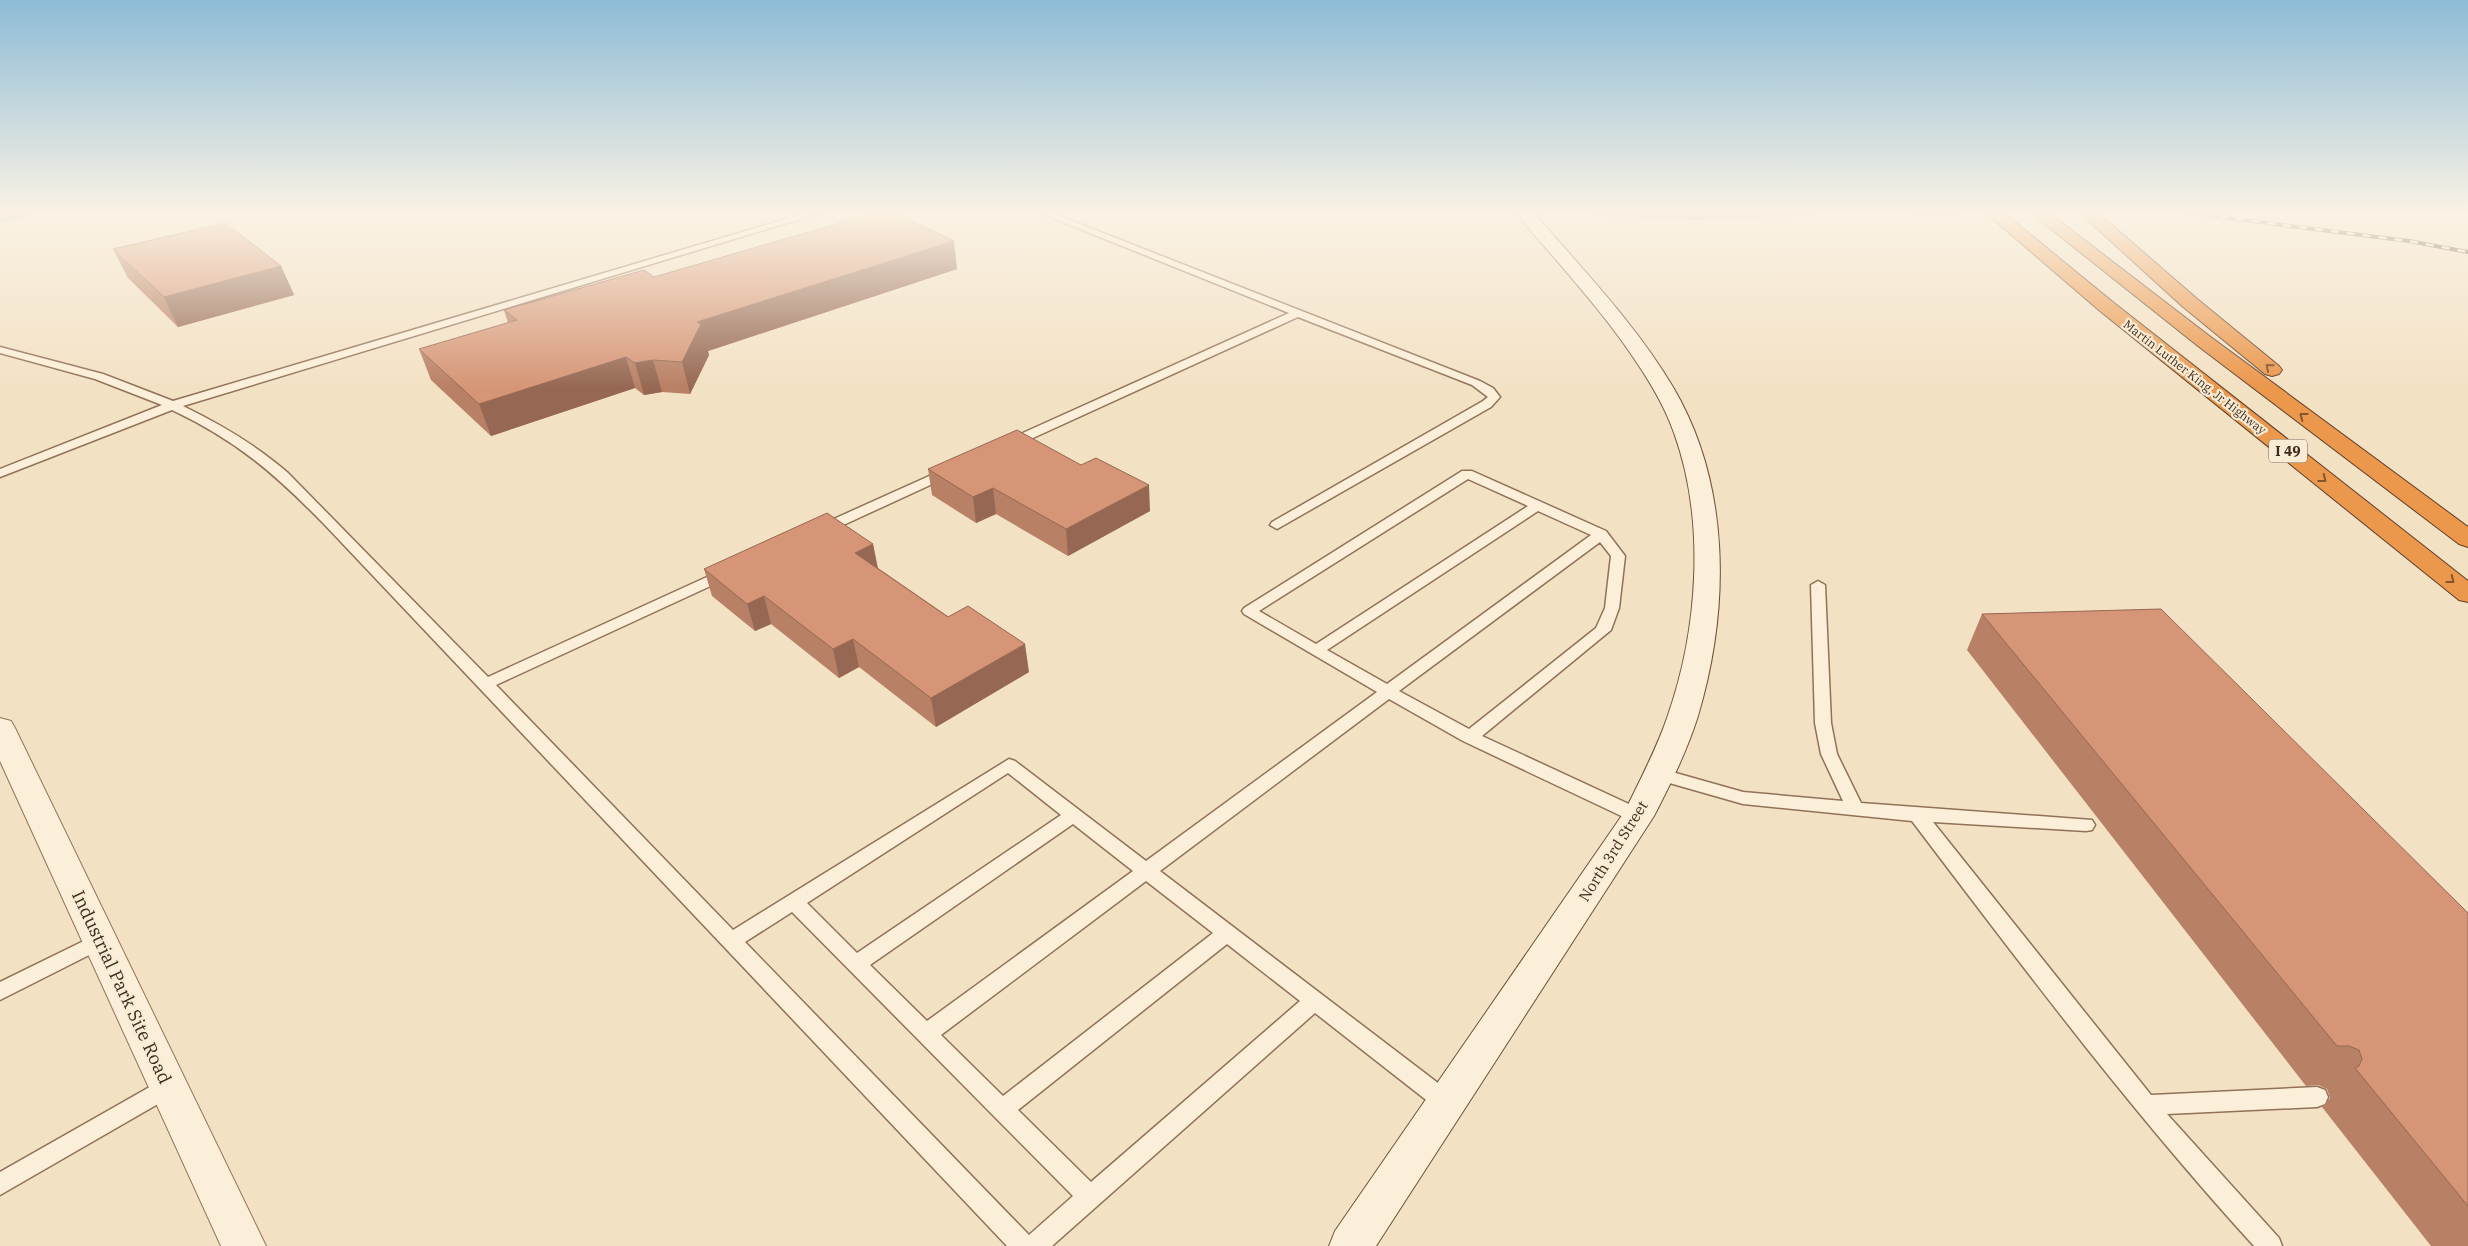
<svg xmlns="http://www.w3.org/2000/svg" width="2468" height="1246" viewBox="0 0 2468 1246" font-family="'IBM Plex Serif',serif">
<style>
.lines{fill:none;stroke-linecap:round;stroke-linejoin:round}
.stream{stroke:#6c9687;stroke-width:6}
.lane-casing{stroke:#917158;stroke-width:3}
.street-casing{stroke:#917158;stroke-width:2}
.secondary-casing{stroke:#72523b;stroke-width:2}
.highway-casing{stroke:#5e3f2c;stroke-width:2}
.lane{fill:#fcefd9;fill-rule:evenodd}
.street{fill:#fcefd9;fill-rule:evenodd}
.secondary{fill:#fcefd9;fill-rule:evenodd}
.highway{fill:#eb974c;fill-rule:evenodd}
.rail-casing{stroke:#3f2b1d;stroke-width:4}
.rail{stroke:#f9ecd5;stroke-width:2.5;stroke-dasharray:8;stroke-linecap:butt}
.wall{fill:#b88065}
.shaded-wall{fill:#966853}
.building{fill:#d69576;stroke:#966853}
.oneway{stroke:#845630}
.labels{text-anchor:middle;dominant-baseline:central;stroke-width:4.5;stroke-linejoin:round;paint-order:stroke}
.far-street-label{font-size:12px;fill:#3f2b1d;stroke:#f9ecd5}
.shield{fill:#f9ecd5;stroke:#776554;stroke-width:1}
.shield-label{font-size:14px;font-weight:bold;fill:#3f2b1d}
.street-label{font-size:15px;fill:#3f2b1d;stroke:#f9ecd5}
.near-street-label{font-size:18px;fill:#3f2b1d;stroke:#f9ecd5}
</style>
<rect width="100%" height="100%" fill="#f3e1c4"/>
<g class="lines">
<!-- stream -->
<path class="stream" d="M1599 213 1694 217 1808 213
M1916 213H1953
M0 220 28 213"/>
<!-- lane casing -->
<g class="lane-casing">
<path id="lane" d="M806 213H820L183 406C220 424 256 445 288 473L488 677 720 571H730L732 574 730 577 496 685 733 930 1009 759 1015 761 1146 861 1377 692 1244 614 1242 611 1244 608 1462 471H1472L1606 531 1625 556 1619 608 1611 630 1482 736 1644 811 1647 816 1644 821 1638 822 1632 821 1463 741 1389 699 1160 871 1455 1096 1458 1103 1455 1110 1447 1113 1439 1110 1315 1013 1052 1246H1007L324 524C274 473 237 441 172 410L0 477V469L162 405 95 379 0 353V347L103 374 173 401ZM1468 479 1528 506 1316 644 1259 611ZM1538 511 1591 535 1387 684 1327 650ZM1600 542 1611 556 1605 608 1596 628 1469 729 1399 691ZM1008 773 1061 815 857 953 807 903ZM1073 824 1133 871 927 1021 870 965ZM1146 881 1213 933 1003 1096 941 1035ZM792 912 1073 1196 1029 1235 745 942ZM1227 944 1300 1001 1091 1182 1018 1110Z
M1040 213H1052L1480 381 1493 388 1500 397 1491 407 1277 529 1270 525 1272 522 1483 401 1488 397 1472 385 1298 317 1013 447H1005L1003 444 1005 441 1289 313Z
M947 468 952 469 953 472 952 475 826 533H816L814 530 816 527Z
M1818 581 1825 585 1831 723 1837 754 1861 803 2092 820 2095 825 2092 830 2086 831 1933 822 2151 1095 2317 1087 2325 1090 2328 1097 2325 1104 2317 1107 2167 1114 2279 1238 2282 1246H2254C2131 1111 2022 966 1912 821L1743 804 1652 778 1649 774 1652 770 1658 768 1743 792 1843 801 1821 754 1815 723 1811 585Z
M100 933 107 936 110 941 107 946 0 1000V982Z
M169 1076 177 1079 180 1086 177 1093 0 1195V1172Z"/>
</g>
<!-- street casing -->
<g class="street-casing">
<path id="street" d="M0 718 11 721 15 728 266 1246H221L0 761Z"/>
</g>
<!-- secondary casing -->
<g class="secondary-casing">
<path id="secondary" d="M1517 213H1534C1582 269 1635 323 1673 387 1731 485 1730 609 1698 716 1687 751 1671 783 1654 816L1376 1246H1329L1335 1231 1625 811C1640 780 1656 750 1667 718 1698 631 1706 521 1674 433 1665 407 1650 382 1635 360 1612 325 1585 294 1558 262 1544 246 1529 230 1517 213Z"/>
</g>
<!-- highway casing -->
<g class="highway-casing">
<path id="highway" d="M1986 213H2004L2114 303 2468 581V602L2459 600 2100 311Z
M2031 213H2049L2212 338 2468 527V547L2459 544 2198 346Z
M2080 213H2098L2196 298 2279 366 2282 370 2279 374 2272 376 2265 374 2182 306Z"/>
</g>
<!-- lane -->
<use href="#lane" class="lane"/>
<!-- street -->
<use href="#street" class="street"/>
<!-- secondary -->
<use href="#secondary" class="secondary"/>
<!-- highway -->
<use href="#highway" class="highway"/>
<!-- rail casing -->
<g class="rail-casing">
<path id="rail" d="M2188 213 2409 241 2468 252"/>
</g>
<!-- rail -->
<use href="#rail" class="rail"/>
</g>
<!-- wall -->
<path class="wall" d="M113 249 281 266 294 295 178 327 128 278Z
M957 269 708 351 709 355 690 394 662 392 644 395 635 388 491 436 431 380 419 349 508 323 504 310 654 277Z
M928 469 1150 511 1068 556 996 514 976 523 932 495Z
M873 544 878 568 1029 672 936 727 859 667 839 678 771 624 755 631 712 596 704 569Z
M1982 614 2468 913V1246H2431L2322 1107 2330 1098 2327 1089 2318 1085 2306 1086 1967 650Z"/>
<!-- shaded-wall -->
<path class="shaded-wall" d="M954 241 957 269 708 351 709 355 690 394 682 362 697 322Z
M281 266 294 295 178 327 164 297Z
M626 357 635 388 491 436 479 404Z
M653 360 662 392 644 395 635 363Z
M1149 485 1150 511 1068 556 1066 529Z
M993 488 996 514 976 523 973 497Z
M873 544 878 571 855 553Z
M764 596 771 624 755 631 747 604Z
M853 639 859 667 839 678 833 649Z
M1025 644 1029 672 936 727 931 698Z"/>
<!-- building -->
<path class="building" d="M874 213H895L954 241 697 322 701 324 682 362 653 360 635 363 626 357 479 404 419 349 517 320 504 310 644 270 654 277Z
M225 223 281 266 164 297 113 249Z
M1017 430 1081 465 1096 458 1149 485 1066 529 993 488 973 497 928 469Z
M827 513 873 544 855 553 948 617 968 606 1025 644 931 698 853 639 833 649 764 596 747 604 704 569Z
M2161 609 2468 913V1206L2355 1068 2359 1066 2362 1059 2359 1050 2349 1046H2337L1982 614Z"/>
<!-- one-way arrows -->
<defs><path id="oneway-chevron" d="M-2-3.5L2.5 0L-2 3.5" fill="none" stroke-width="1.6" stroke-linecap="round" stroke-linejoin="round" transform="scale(1.25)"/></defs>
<g class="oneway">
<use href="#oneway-chevron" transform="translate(2269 367) rotate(-140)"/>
<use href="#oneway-chevron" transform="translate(2303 416) rotate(-143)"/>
<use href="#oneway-chevron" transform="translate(2323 479) rotate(38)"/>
<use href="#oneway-chevron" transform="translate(2451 580) rotate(38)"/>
</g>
<!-- sky -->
<linearGradient id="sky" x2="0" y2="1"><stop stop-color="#8dbbd6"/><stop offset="0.55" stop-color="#faf2e4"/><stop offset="1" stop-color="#faf2e4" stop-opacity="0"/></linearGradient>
<rect width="2468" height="388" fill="url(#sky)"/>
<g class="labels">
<!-- far-street labels -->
<g class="far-street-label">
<text transform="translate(2195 377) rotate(38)">Martin Luther King, Jr Highway</text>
</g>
<!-- shield labels -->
<rect class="shield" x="2269" y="439.5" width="38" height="23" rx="4"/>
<g class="shield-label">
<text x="2288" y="451">I 49</text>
</g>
<!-- street labels -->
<g class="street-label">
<text transform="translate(1613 851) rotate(-58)">North 3rd Street</text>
</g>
<!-- near-street labels -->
<g class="near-street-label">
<text transform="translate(122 987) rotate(65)">Industrial Park Site Road</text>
</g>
</g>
</svg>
